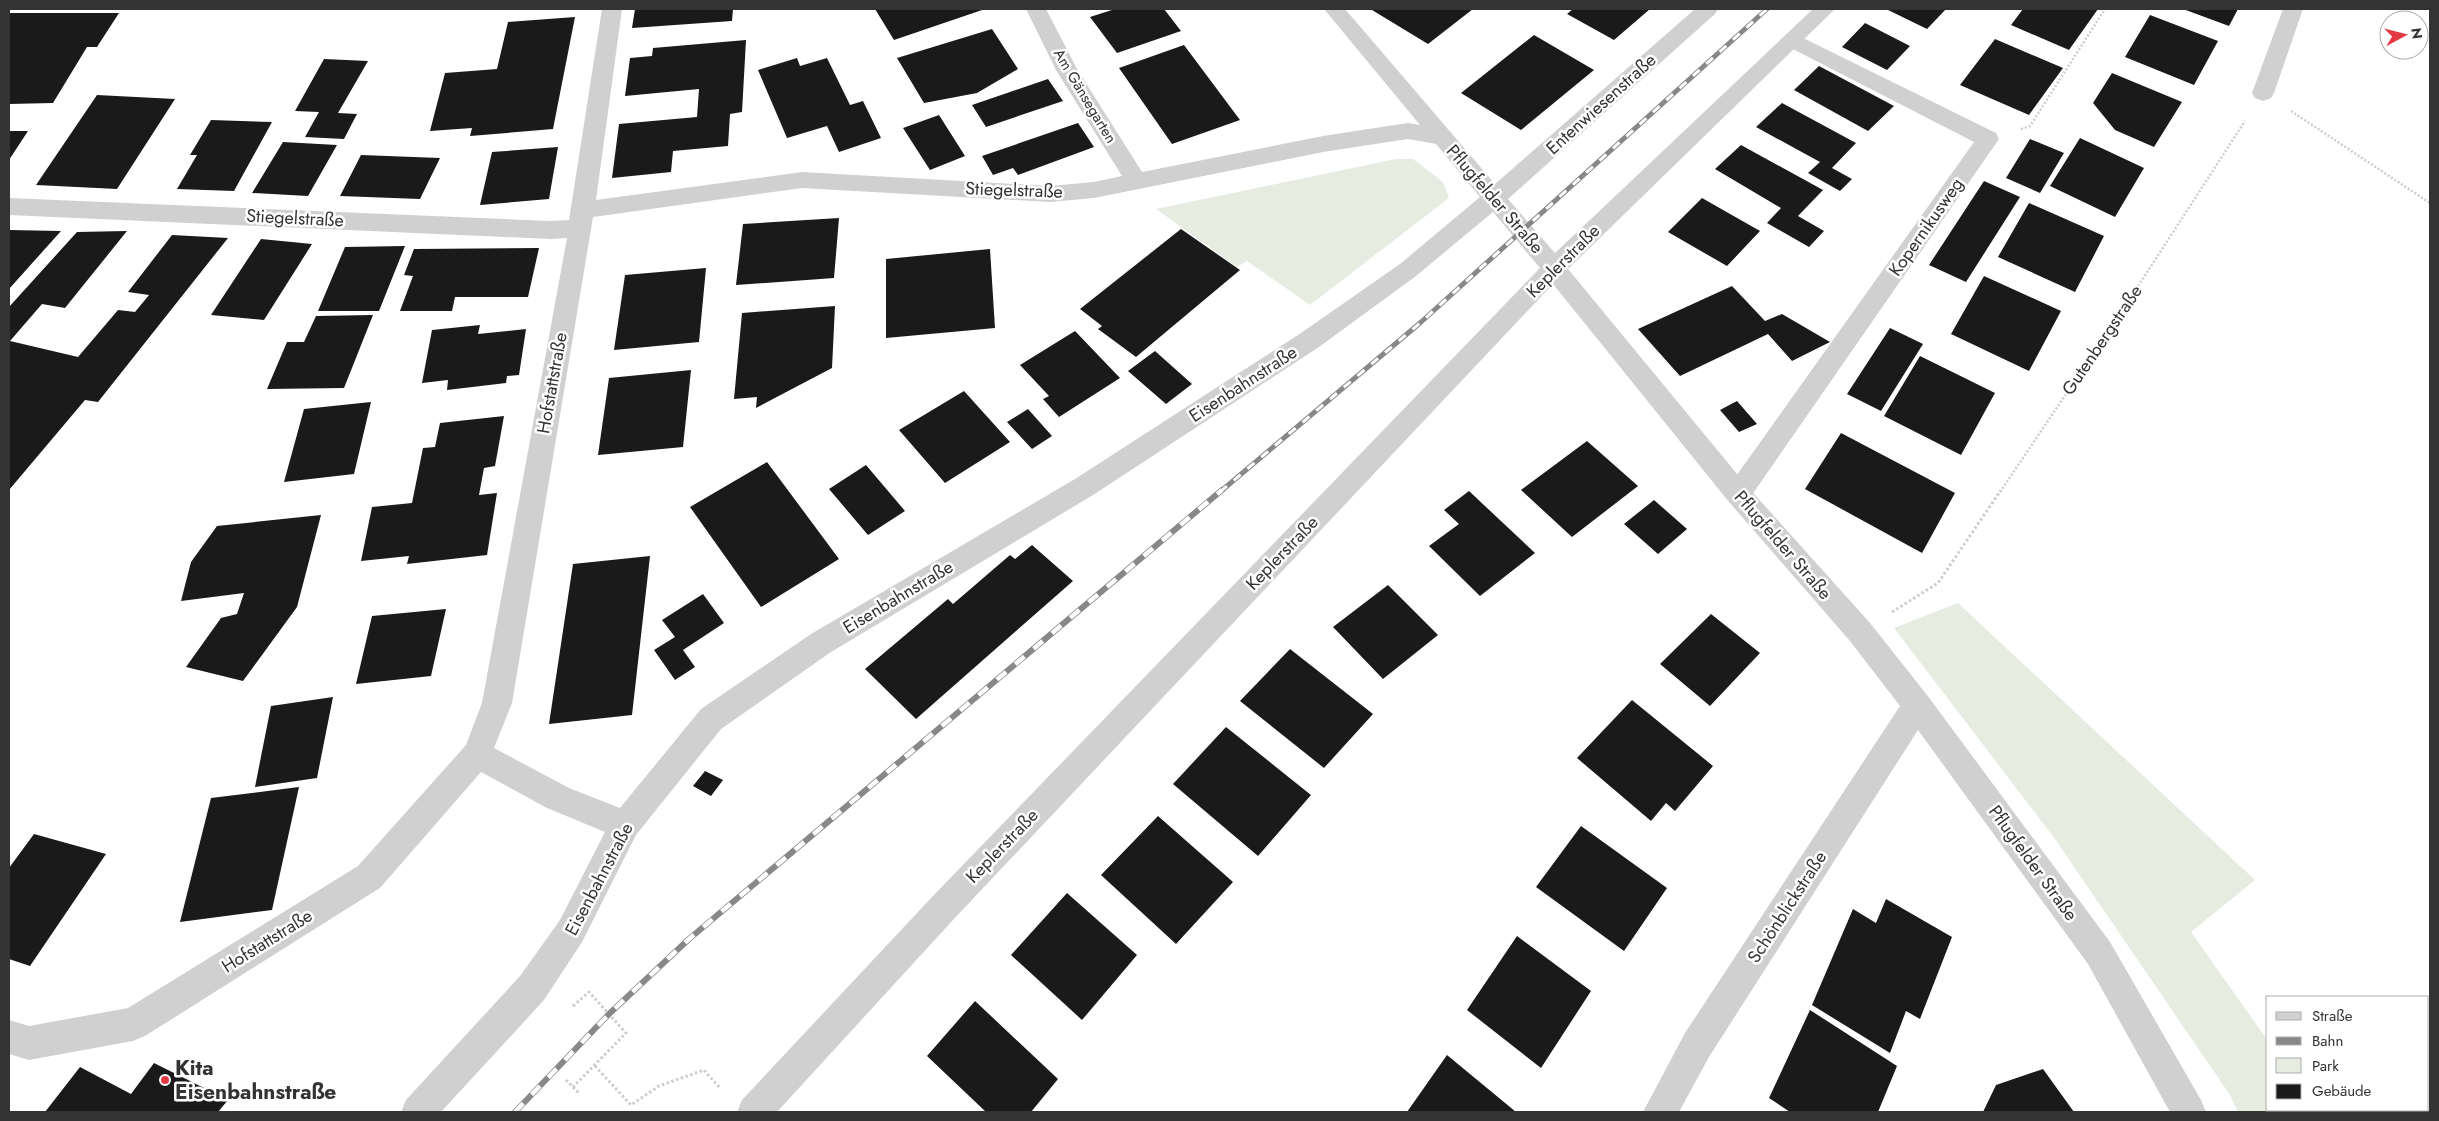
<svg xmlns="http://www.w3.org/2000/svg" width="2439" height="1121" viewBox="0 0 2439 1121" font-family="Jost,sans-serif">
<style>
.green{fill:#e6ecdf}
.building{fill:#1a1a1a}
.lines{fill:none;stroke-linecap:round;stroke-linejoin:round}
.path-far1{stroke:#cdcdcd;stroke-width:2.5;stroke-dasharray:2 2;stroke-linecap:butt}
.path{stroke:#cdcdcd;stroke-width:3;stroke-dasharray:2.5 2.5;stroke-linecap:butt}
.service{fill:#d0d0d0;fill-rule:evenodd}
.minor{fill:#d0d0d0;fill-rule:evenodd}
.rail-far1-casing{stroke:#888;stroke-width:5}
.rail-casing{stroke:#888;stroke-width:6}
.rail-far1{stroke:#fff;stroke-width:3;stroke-dasharray:9;stroke-linecap:butt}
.rail{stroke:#fff;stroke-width:4.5;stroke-dasharray:12;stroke-linecap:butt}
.poi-dot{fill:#e63946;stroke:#fff;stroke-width:2}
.labels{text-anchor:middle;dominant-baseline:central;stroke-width:5;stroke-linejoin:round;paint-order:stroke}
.far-street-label{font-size:15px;fill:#333;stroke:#fff}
.street-label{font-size:18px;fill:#333;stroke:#fff}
.near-poi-label{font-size:21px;font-weight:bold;fill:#333;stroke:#fff;text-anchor:start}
</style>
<rect width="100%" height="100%" fill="#fff"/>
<!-- green -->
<path class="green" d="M1396 159H1413L1443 182 1449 198 1310 305 1247 261 1237 267 1156 209Z
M1958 603 2255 880 2191 932 2268 1041V1110H2316L2318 1112H2238L2230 1095 2055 839 1894 628Z"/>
<!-- building -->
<path class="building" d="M635 9H733L732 21 632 28Z
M875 9H985L894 40Z
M1115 9H1164L1181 31 1117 53 1090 17Z
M1374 9H1473L1428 44 1372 10Z
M1573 9H1650L1614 40 1567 14Z
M1886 9H1946L1927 29Z
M2023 9H2098L2069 50 2011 25Z
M2183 9H2238L2229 26Z
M9 13H119L97 47H87L53 103 9 104Z
M2150 15 2218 41 2194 85 2125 57Z
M575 17 553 129 470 136 472 128 430 131 445 73 497 69 508 22Z
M1865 23 1910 46 1887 70 1842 47Z
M992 29 1018 69 977 93 924 103 897 58Z
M1534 35 1594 70 1521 130 1461 93Z
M1995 39 2063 68 2029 115 1960 85Z
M746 40 742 112 730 114 728 146 673 151 671 172 612 178 619 124 697 117 699 89 625 96 630 58 652 56 653 48Z
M1184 45 1240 120 1172 144 1119 68Z
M797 58 800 66 827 58 850 105 863 101 881 138 839 152 827 126 787 138 758 70Z
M324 59 368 61 338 113 357 114 344 139 305 137 319 112 295 111Z
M1819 66 1894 106 1868 131 1794 90Z
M2112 73 2182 102 2154 147 2115 130 2093 103Z
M1048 79 1063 101 986 127 972 105Z
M97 95 175 99 117 189 36 185Z
M1782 103 1856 143 1832 168 1852 179 1840 191 1808 173 1820 162 1756 127Z
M939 115 965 156 930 170 903 128Z
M211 120 272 122 234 191 177 189 197 155H190Z
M1078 123 1094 147 1018 175 1013 168 993 175 982 156Z
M9 131H28L9 160Z
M2080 138 2144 168 2115 217 2050 186Z
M2030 139 2064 153 2040 193 2006 178Z
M283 142 337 145 308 196 252 193Z
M1741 145 1823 190 1798 216 1824 231 1809 247 1767 223 1781 208 1715 169Z
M558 147 549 199 480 205 492 152Z
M361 155 440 158 420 199 340 196Z
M1984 181 2020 197 1966 282 1929 265Z
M1702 198 1760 231 1727 266 1668 232Z
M2029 203 2104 236 2075 292 1998 257Z
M839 218 834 278 736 285 743 224Z
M1181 229 1240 270 1136 357 1098 329 1102 326 1080 309Z
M9 230 61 231 9 289Z
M127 231 65 308 42 304 10 341 78 357 118 310 135 312 149 295 128 292 172 235 228 238 98 402 85 400 9 490V307L77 232Z
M261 239 312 244 264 320 211 315Z
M405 246 379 311H318L345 247Z
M539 248 528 297H455L452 311H400L413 276 404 275 414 249Z
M990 249 995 328 886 338V259Z
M706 268 699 342 614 350 625 275Z
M1984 276 2061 311 2029 371 1951 334Z
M1732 286 1765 321 1782 314 1830 342 1792 361 1768 334 1680 376 1638 329Z
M835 306 832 368 756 408 757 397 734 399 742 313Z
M373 315 344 388 267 389 287 342H304L316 316Z
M480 325 478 334 526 329 519 375 507 376 506 383 447 390 448 380 422 383 432 330Z
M1890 328 1923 344 1881 411 1847 394Z
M1075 331 1120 378 1059 417 1043 399 1049 396 1020 365Z
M1155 351 1192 384 1166 404 1128 371Z
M1920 356 1995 393 1961 455 1884 416Z
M691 370 683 447 598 455 609 378Z
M964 391 1010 442 945 483 899 430Z
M1737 401 1757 424 1739 432 1720 410Z
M371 402 354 474 284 482 304 409Z
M1028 409 1052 436 1032 449 1007 422Z
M504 416 495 466 484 468 479 495 497 493 487 555 407 564 409 556 361 561 372 507 412 503 423 448 435 447 440 423Z
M1841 433 1955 493 1922 553 1805 489Z
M1587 441 1638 486 1572 537 1521 490Z
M767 462 839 559 761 607 690 507Z
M866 465 905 511 868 535 829 489Z
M1469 491 1535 553 1480 596 1429 546 1459 524 1444 510Z
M1654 500 1687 529 1658 554 1624 524Z
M321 515 297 607 243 681 186 667 221 618 237 614 244 593 181 601 191 562 217 526Z
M1032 545 1073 581 916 719 865 669 948 599 953 604 1010 555 1015 559Z
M650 556 632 715 549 724 573 564Z
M1388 585 1438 635 1383 679 1333 627Z
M703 594 724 623 683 650 695 667 675 680 654 650 675 637 662 620Z
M446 609 431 676 356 684 372 616Z
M1711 614 1760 653 1710 706 1660 664Z
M1290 649 1373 714 1324 768 1240 701Z
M333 697 317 778 255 787 271 706Z
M1632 700 1713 766 1675 811 1666 803 1651 821 1577 758Z
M1226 727 1311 795 1258 856 1173 784Z
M705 771 723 780 711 796 693 786Z
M299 787 272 910 180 922 211 798Z
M1158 816 1233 882 1176 944 1101 875Z
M1581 826 1667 888 1624 951 1536 887Z
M34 834 106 854 30 966 9 959V868Z
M1067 893 1137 955 1082 1020 1011 955Z
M1886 899 1952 937 1920 1019 1906 1011 1890 1053 1812 1005 1853 909 1876 923Z
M1517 936 1591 991 1541 1068 1467 1010Z
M975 1001 1058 1079 1031 1112H986L927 1056Z
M1810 1010 1897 1066 1878 1112H1790L1769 1098Z
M1447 1055 1516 1112H1407Z
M154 1063 228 1100 218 1112H45L80 1067 131 1094Z
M2043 1069 2074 1112H1983L1996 1085Z"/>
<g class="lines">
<!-- path-far1 -->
<path class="path-far1" d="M2291 111 2430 203
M2021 129 2030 126 2105 9
M2000 492 2122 311 2245 121"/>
<!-- path -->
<path class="path" d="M1892 612 1938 583 2001 490
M573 1006 589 992 626 1033 573 1087
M595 1066 631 1105 659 1086 704 1070 720 1088
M566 1080 579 1093"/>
<!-- service -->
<path class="service" d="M2283 9H2303L2274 93 2271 98 2263 101 2255 98 2252 93Z
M1793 33 1996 133 1999 139 1747 502 1738 505 1729 502 1725 494 1729 486 1974 142 1785 45 1782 40 1785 35Z"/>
<!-- minor -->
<path class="minor" d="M602 9H622L596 200 802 172 1050 186 1094 182 1122 176 1056 70 1026 9H1046L1077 69 1142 172 1323 136 1408 123 1420 125 1324 9H1345L1495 184 1695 9H1718L1715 14 1508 199 1555 253 1813 9H1835L1568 269 1747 486 1870 623 1927 695 2110 942 2201 1100 2206 1112H2170L2088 964 1918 730 1709 1057 1679 1112H1643L1685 1033 1900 706 1850 641 1729 502 1553 284 953 920 777 1112H737L742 1100 931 898 1540 268 1493 212 1416 276 1319 347 1093 495 831 652 721 729 636 835 582 942 544 1000 441 1112H401L406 1100 520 976 560 920 605 832 547 808 481 772 380 888 145 1036 133 1041 29 1060 9 1054V1020L29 1026 128 1008 358 866 466 745 482 703 567 238 551 239 9 215V198L551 221 569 220ZM1408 139 1436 144 1480 197 1400 264 1301 333 1075 479 811 634 701 709 620 808 569 788 494 748 512 703 593 217 802 188 1050 202 1094 198 1323 152Z"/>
<!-- rail-far1 casing -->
<g class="rail-far1-casing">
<path id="rail-far1" d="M1220 492 1420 323 1767 9"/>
</g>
<!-- rail casing -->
<g class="rail-casing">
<path id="rail" d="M515 1112 609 1014 689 939 1222 490"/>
</g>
<!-- rail-far1 -->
<use href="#rail-far1" class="rail-far1"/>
<!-- rail -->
<use href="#rail" class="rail"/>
</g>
<!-- markers -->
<circle class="poi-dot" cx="165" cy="1080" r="5"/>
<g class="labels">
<!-- far-street labels -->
<g class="far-street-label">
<text transform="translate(1085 96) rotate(59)">Am Gänsegarten</text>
</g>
<!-- street labels -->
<g class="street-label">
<text transform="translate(1601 104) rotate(-42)">Entenwiesenstraße</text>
<text transform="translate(1014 190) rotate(2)">Stiegelstraße</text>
<text transform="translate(1495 199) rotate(49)">Pflugfelder Straße</text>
<text transform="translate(295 218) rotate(3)">Stiegelstraße</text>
<text transform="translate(1926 227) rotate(-55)">Kopernikusweg</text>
<text transform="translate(1563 261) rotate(-45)">Keplerstraße</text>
<text transform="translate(2102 340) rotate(-56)">Gutenbergstraße</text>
<text transform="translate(552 383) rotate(-80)">Hofstattstraße</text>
<text transform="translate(1243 384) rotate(-33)">Eisenbahnstraße</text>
<text transform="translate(1783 545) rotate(49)">Pflugfelder Straße</text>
<text transform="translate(1282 553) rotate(-46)">Keplerstraße</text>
<text transform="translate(898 597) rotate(-31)">Eisenbahnstraße</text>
<text transform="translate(1002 846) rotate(-46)">Keplerstraße</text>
<text transform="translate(2033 863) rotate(54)">Pflugfelder Straße</text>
<text transform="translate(599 879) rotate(-62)">Eisenbahnstraße</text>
<text transform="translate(1787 907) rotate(-57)">Schönblickstraße</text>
<text transform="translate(267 941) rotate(-32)">Hofstattstraße</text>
</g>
<!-- near-poi labels -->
<g class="near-poi-label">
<text x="175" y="1068">Kita<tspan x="175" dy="24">Eisenbahnstraße</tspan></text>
</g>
</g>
<!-- border -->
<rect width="2439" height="1121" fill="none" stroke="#333333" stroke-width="20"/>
<!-- legend -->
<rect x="2266" y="996" width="162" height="115" fill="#ffffff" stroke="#adadad"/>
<rect x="2276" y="1012" width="25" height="8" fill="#d0d0d0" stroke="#adadad"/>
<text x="2312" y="1021" font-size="15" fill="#333333">Straße</text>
<rect x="2276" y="1037" width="25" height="8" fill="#888888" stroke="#adadad"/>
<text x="2312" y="1046" font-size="15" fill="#333333">Bahn</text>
<rect x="2276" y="1058" width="25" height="15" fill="#e6ecdf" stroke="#adadad"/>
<text x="2312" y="1071" font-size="15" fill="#333333">Park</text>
<rect x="2276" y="1084" width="25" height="15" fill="#1a1a1a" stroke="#adadad"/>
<text x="2312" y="1096" font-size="15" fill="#333333">Gebäude</text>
<!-- north arrow -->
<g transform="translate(2404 35) rotate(83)"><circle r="24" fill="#ffffff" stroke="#adadad"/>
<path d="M0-4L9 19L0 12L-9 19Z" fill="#e63946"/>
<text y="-8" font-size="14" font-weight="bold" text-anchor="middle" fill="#333333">N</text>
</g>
</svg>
